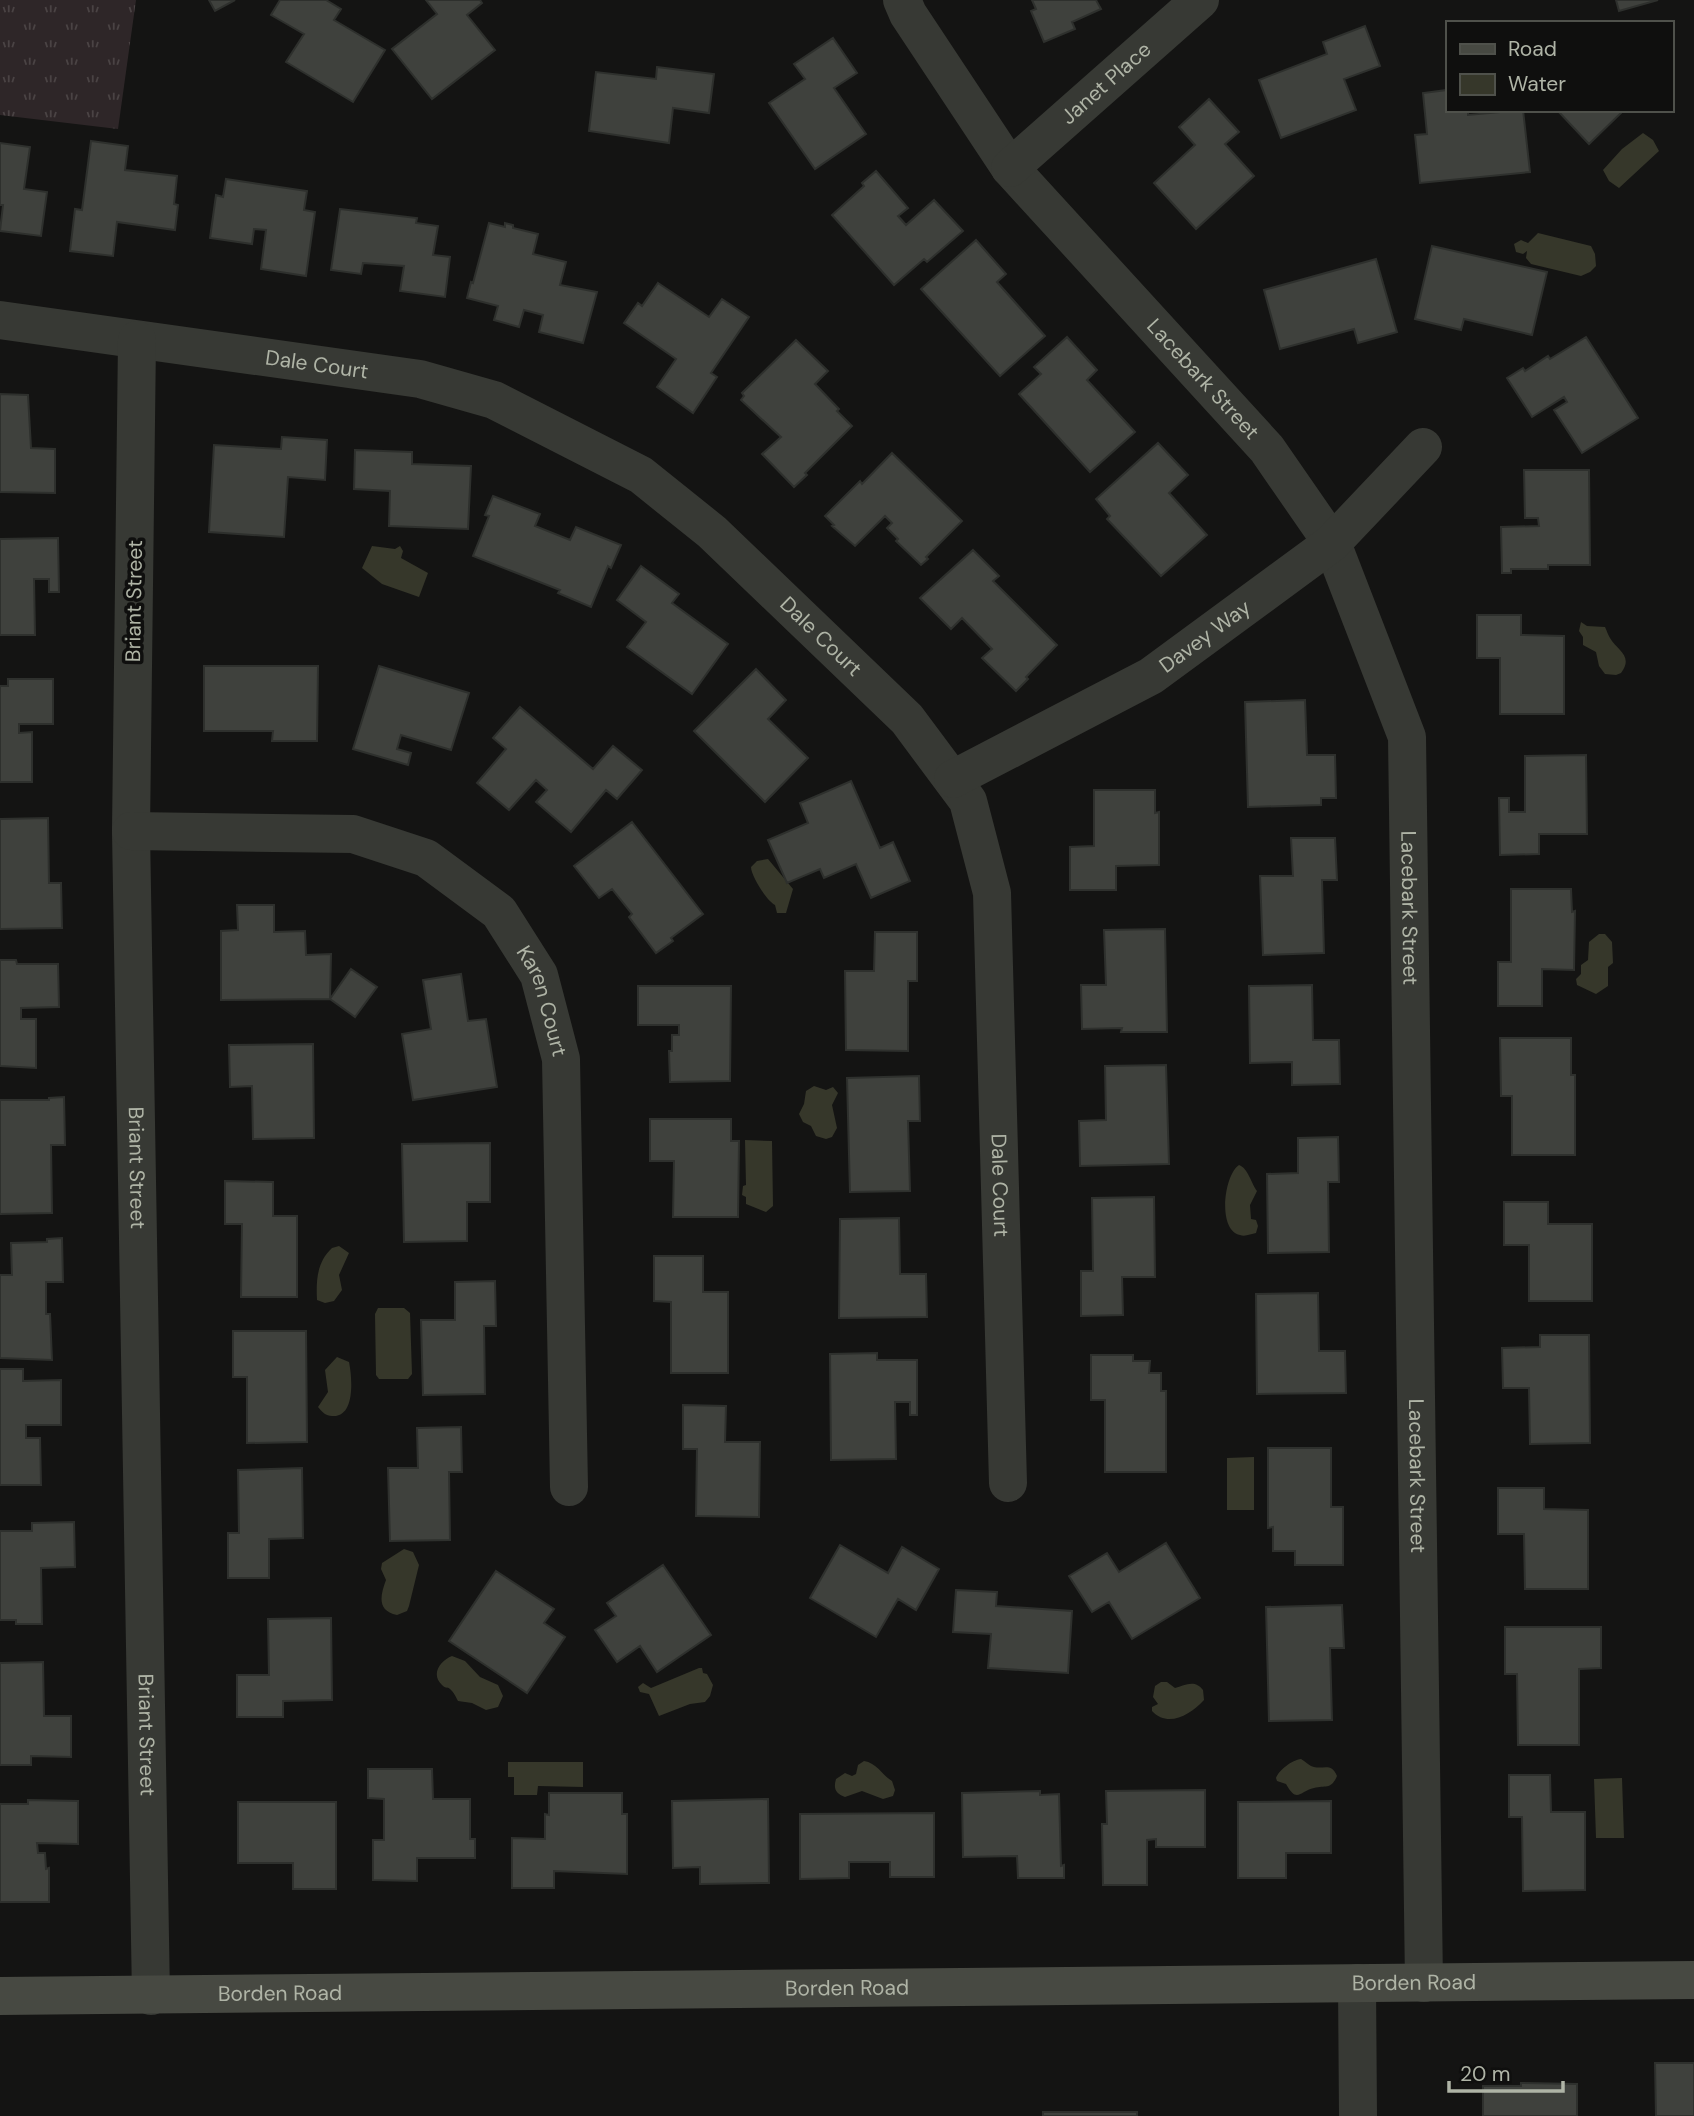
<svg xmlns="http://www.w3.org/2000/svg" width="1694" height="2116" viewBox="0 0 1694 2116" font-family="'DM Sans',sans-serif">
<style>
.grass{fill:url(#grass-tufts)}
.water{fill:#36372a}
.building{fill:#3f413d;stroke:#2e302d;stroke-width:2}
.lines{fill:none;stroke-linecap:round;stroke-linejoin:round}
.minor{stroke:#373934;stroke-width:38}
.secondary{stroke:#474942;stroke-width:38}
.labels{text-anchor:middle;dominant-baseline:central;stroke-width:7;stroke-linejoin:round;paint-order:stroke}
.street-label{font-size:21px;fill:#afb4a6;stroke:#0f0f0e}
</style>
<defs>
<pattern id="grass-tufts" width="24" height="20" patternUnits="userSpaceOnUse" patternTransform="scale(1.75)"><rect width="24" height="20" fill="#2e2628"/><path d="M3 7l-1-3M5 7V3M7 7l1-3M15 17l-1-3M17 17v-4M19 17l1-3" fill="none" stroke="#4a4344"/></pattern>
</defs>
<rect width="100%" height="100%" fill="#141413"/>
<!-- grass -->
<path class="grass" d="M0 0H136L118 129 0 115Z"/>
<!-- water -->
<path class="water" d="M1643 133 1653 140 1659 151 1619 188 1609 181 1603 170 1622 149Z
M1538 233 1591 246 1595 254 1596 266 1590 272 1581 276 1531 264 1526 258 1527 251 1523 254 1516 252 1514 244 1521 240 1528 243Z
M372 546 395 549 400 546 403 551 401 558 428 573 419 597 382 584 362 568Z
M1581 622 1587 626 1605 627C1607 631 1608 635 1610 638 1617 650 1634 656 1621 673L1616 675 1605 674 1599 666 1596 652 1583 645V637L1579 631Z
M768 859 793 889 786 913H777L775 905C767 901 751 876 751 867L757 861Z
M1599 934H1605L1612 942 1613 963 1608 967V986L1596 994 1577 985 1576 979 1581 974V965L1588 960 1589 942Z
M814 1086 826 1090 833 1087 838 1093 832 1105 837 1128 832 1137 826 1139 816 1136 811 1126 803 1122 799 1114 804 1104 806 1091Z
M745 1140 772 1141 773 1206 766 1212 746 1204V1197L742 1195 743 1186 746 1185Z
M1239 1165C1248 1168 1251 1183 1257 1191L1250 1205 1251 1219 1256 1220 1258 1226 1256 1233C1251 1234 1245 1237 1240 1235 1217 1230 1224 1175 1239 1165Z
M339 1246 349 1253 339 1275 342 1290 334 1301 325 1303 317 1300C316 1280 317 1262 332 1248Z
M378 1308H404L410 1313 412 1374 408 1379H379L376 1375 375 1314Z
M337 1357 349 1362C352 1376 356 1418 332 1416 326 1416 322 1412 318 1407L328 1392 325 1370Z
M1254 1457V1510H1227V1458Z
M404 1549 413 1552 419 1565 409 1606 407 1611 397 1615C377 1611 380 1596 386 1580L381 1569 382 1563Z
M452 1656 465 1661 480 1677 498 1685 503 1696 498 1707 486 1710 472 1703 458 1701C456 1698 455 1694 452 1691 447 1685 447 1690 442 1685 430 1674 441 1660 452 1656Z
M699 1668H702L703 1673 707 1674 713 1685 710 1696 705 1702 690 1704 659 1716 649 1694 640 1692 638 1687 643 1683 651 1688Z
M1161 1682H1167L1175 1688C1185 1685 1195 1679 1203 1690L1204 1700C1190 1715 1168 1728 1152 1711V1707L1158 1704 1153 1697 1155 1686Z
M1301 1759C1305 1761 1307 1764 1311 1766 1322 1771 1331 1761 1337 1776 1331 1790 1326 1785 1314 1788 1300 1791 1297 1804 1286 1784L1277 1781 1276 1778C1279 1770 1292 1760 1301 1759Z
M864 1761C877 1763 882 1775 892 1781L895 1790 893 1796 883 1799 862 1791 845 1797C836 1794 833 1789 836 1779L845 1773 852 1776 856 1774 858 1765Z
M508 1762H583V1787L538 1786 537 1795H514V1777H508Z
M1622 1778 1624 1838H1596L1594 1779Z"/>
<!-- building -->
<path class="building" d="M209 0H235L215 11Z
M280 0H326L341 9 334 20 385 50 353 102 286 62 304 34 271 15Z
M426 0H480L482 3 467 15 495 50 432 99 392 49 437 14Z
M1032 0H1096L1101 9 1072 22 1075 29 1044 42 1031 11 1036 9Z
M1616 0H1658L1619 11Z
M1365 26 1380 66 1344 79 1356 110 1281 138 1259 80 1327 54 1323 42Z
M833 38 857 73 834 88 866 134 815 169 769 103 805 79 794 64Z
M657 67 714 74 709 113 673 108 669 143 589 131 596 72 656 79Z
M1447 90V110H1468V115L1523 110 1530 172 1420 183 1415 135 1427 134 1423 93Z
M1209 99 1239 132 1225 144 1254 176 1196 229 1154 183 1195 145 1179 127Z
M1557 110H1624L1589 144Z
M91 141 128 146 125 170 177 176 174 204 178 205 175 230 117 222 113 256 70 251 75 209 82 210Z
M0 143 30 147 24 189 47 192 41 236 0 231 3 205H0Z
M876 171 908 208 898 216 906 225 934 200 963 231 927 262 924 259 894 285 832 215 864 186 862 183Z
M226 179 307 191 304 210 315 212 306 276 261 269 266 230 254 229 252 244 210 238 216 195 223 197Z
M340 209 417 218 416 223 438 226 433 255 450 257 445 297 400 291 404 266 363 263 361 274 331 270Z
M489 223 505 227V223L513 225V228L538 234 533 254 566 262 560 285 597 292 583 343 539 332 543 315 524 310 519 327 494 320 498 306 467 298 471 282 473 283Z
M976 240 1006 274 997 282 1045 336 1000 376 921 289Z
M1432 246 1547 272 1532 335 1464 319 1461 330 1415 319Z
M1376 259 1397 332 1358 343 1354 329 1280 349 1264 290Z
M658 283 709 317 722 299 749 317 711 373 717 377 693 413 657 387 676 359 624 323 638 303 642 306Z
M1067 337 1097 370 1087 380 1135 432 1090 472 1019 394 1041 374 1034 367Z
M1586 337 1638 418 1582 453 1554 410 1567 402 1564 397 1532 417 1507 378 1523 368 1525 371 1548 356 1550 359Z
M796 340 828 371 815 384 839 409 837 411 852 426 805 473 807 475 794 487 762 454 781 437 741 400 744 396 742 393Z
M0 394 28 395 31 448 55 449V493L0 492Z
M282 437 327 440 325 480 288 477 284 537 209 532 214 445 281 449Z
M1158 443 1188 475 1169 493 1207 535 1161 576 1107 519 1110 516 1096 499Z
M355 450 412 452V464L471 466 468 529 389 526 390 491 354 489Z
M892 453 962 521 926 557 928 559 921 565 896 541 898 539 887 528 892 523 885 516 855 546 832 526 834 525 825 516 860 481 862 484Z
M1524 470H1589L1590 565H1548V569H1511V573H1502L1501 527 1539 526 1538 518H1525Z
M493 496 540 514 535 526 570 540 576 527 621 545 611 568 608 566 591 607 558 593 560 590 473 556 489 516 485 515Z
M58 538 59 592H49V579H34L35 635H0V539Z
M973 550 999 576 993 581 1057 645 1026 677 1028 679 1016 691 982 658 992 649 962 618 951 629 920 598Z
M641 566 679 594 672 603 728 644 692 694 627 647 646 622 617 600Z
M1477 615H1521V635L1564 636V714H1500V658H1477Z
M204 666H318L317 741H272L273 731H204Z
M379 666 469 693 451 750 401 735 397 749 411 753 408 765 353 749Z
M756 669 786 700 768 719 808 758 765 802 694 731Z
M8 679H53V724H19V733L32 732V782H0V686H8Z
M1305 700 1307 755H1335L1336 798H1321V805L1248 807 1245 702Z
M520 707 593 769 613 746 642 770 617 799 606 790 571 832 536 802 547 790 536 780 509 810 477 783 506 749 493 738Z
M1586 755 1587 834H1539V854L1500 855 1499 798H1509V812H1525V756Z
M851 781 880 848 893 842 910 881 871 898 856 864 824 878 820 869 787 883 768 840 808 823 800 803Z
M1094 790H1155V813L1159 812V865L1116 866V890H1070V847L1094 846Z
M48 818 49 883H61L62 928 0 929V819Z
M632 822 703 914 671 938 673 941 656 953 629 917 632 914 612 889 599 898 574 866Z
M1291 838H1335L1337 880H1322L1324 953 1263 955 1260 876H1293Z
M1511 889H1571L1572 912 1575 911 1574 970 1542 969V1006H1498V962H1511Z
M237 905H274V932L305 931 306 955 331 954 330 999 221 1000V931L238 930Z
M1165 929 1167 1032H1121L1122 1028 1082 1029 1081 985H1106L1104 930Z
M875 932H917V981H908V1051L846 1050 845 971H874Z
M0 960H16L17 964H58L59 1007 21 1008V1019H36V1068L0 1066Z
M351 969 377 987 355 1017 330 999Z
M461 974 468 1021 486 1019 497 1087 413 1100 402 1034 431 1029 423 980Z
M1312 985 1313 1040H1339L1340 1084 1292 1085V1062L1250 1063 1249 986Z
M638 986H731L730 1081 670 1082 669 1051H672V1035H679V1025H638Z
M1500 1038H1571V1075H1575V1155H1512V1096H1501Z
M313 1044 314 1138 253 1139 252 1086 230 1087 229 1045Z
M1166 1065 1169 1164 1080 1166 1079 1121 1106 1120 1105 1066Z
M919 1076 920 1121H908L910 1191 850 1192 847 1078Z
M64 1097 65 1145H51L52 1213 0 1214V1100H49V1098Z
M650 1119H731V1141H739L738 1217H673L674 1161H650Z
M1338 1137 1339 1182H1328L1329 1252 1268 1253 1267 1174 1298 1173V1138Z
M490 1143V1202H467V1241L404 1242 402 1144Z
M225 1181 273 1182V1216H297V1297H241L242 1224H225Z
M1154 1197 1155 1277H1122L1123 1315 1081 1316V1271H1093L1092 1198Z
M1504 1202H1548V1224H1592V1301H1529V1245H1504Z
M899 1218 900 1274H926L927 1317 839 1318 840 1219Z
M62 1238 63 1282H46V1314H50L52 1360 0 1358V1275H12L11 1243 47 1242V1239Z
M654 1256H703V1292H728V1373H671V1302L654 1301Z
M495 1281 496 1326H484L485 1394 423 1395 421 1320H455V1282Z
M1318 1293 1319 1351H1345L1346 1393 1257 1394 1256 1294Z
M233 1331H306L307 1442 247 1443V1377H233Z
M1540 1335H1589L1590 1443 1530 1444 1529 1388H1503L1502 1348 1540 1347Z
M877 1353V1360H917V1415H910V1402H895L896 1459 831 1460 830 1354Z
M1091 1355H1133V1361H1150L1149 1373H1161V1391H1166V1472H1105V1400H1091Z
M0 1369H23V1381L61 1380V1425H26V1438H40L41 1485H0Z
M683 1405 726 1406 725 1442H760L759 1517 696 1516 697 1449H683Z
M461 1427 462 1472H449L450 1540 390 1541 388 1468H418L417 1428Z
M1268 1448H1331V1507H1343V1565H1295V1551H1273V1527L1268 1528Z
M302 1468 303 1538 269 1539V1578H228V1533H239L238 1470Z
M1498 1488H1544V1509L1588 1510V1589H1525L1524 1534H1498Z
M74 1522 75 1567 41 1568 42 1624H16V1620H0V1531H32V1523Z
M1166 1543 1200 1598 1132 1639 1109 1602 1092 1612 1069 1576 1107 1553 1119 1572Z
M840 1545 888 1573 902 1547 939 1569 916 1610 898 1599 876 1637 810 1598Z
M663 1565 711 1635 657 1672 640 1646 617 1662 595 1630 616 1616 607 1603Z
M496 1571 554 1609 544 1623 565 1637 527 1693 449 1641Z
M956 1590 997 1592 996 1606 1072 1611 1068 1673 988 1668 991 1634 953 1632Z
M1342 1605 1344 1648H1330L1332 1720 1269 1721 1266 1607Z
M331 1618 332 1700 283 1701V1717H237V1675H269L268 1619Z
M1505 1627H1601V1668L1579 1669V1745H1518L1517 1674H1505Z
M43 1662 44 1716H71V1757L31 1756V1765H0V1663Z
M368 1769H432L433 1799H470V1839H475V1858H417V1881L373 1880V1840H384V1799L368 1798Z
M1509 1775H1550L1551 1812H1585V1890L1523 1891 1522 1817H1509Z
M1205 1790V1847H1156V1839L1147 1840V1885H1103L1102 1824H1107L1106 1791Z
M1040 1791V1795L1059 1794 1061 1866 1064 1865V1878H1018L1017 1856 963 1857 962 1793Z
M549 1793H622V1814H627V1874L554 1871V1888H512V1838L545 1839V1814L549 1815Z
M768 1799 769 1883 700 1884V1867L673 1868 672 1801Z
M28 1800 78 1801V1844L37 1843 38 1853H45L46 1869 49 1868V1902H0V1804H28Z
M1331 1801V1853H1286V1878H1238V1802Z
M238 1802H336V1889H293V1863H238Z
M934 1813V1877H890V1862H849V1878L800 1879V1814Z
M1655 2063H1694V2116H1656Z
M1521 2083 1577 2084V2116H1483V2086H1521Z
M1043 2112H1137V2116H1043Z"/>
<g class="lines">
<!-- minor -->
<g class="minor">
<path id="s1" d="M902 0 908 14 1010 168 1267 449 1332 543 1407 737 1424 1983"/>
<path id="s2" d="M1010 168 1200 0"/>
<path id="s3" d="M0 320 420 379 494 400 641 475 712 532 907 719 968 801 992 893 1008 1483"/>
<path id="s4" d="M137 340 131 831 151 1996"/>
<path id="s5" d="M953 779 1151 676 1332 543 1423 447"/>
<path id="s6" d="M131 831 353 834 426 858 499 912 539 975 561 1059 569 1487"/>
<path d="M1357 1983 1358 2116"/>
</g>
<!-- secondary -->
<path class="secondary" id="s7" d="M0 1996 1694 1980"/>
</g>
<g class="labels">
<!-- street labels -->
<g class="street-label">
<text stroke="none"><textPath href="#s2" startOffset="128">Janet Place</textPath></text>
<text stroke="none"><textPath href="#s3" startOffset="320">Dale Court</textPath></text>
<text stroke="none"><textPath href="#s1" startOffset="486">Lacebark Street</textPath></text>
<text transform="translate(134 601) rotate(-89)">Briant Street</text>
<text stroke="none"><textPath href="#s3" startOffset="908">Dale Court</textPath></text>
<text stroke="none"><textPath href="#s5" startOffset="290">Davey Way</textPath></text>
<text stroke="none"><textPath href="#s1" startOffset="1074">Lacebark Street</textPath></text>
<text stroke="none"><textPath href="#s6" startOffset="490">Karen Court</textPath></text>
<text stroke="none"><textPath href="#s4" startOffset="828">Briant Street</textPath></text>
<text stroke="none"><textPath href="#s3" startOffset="1517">Dale Court</textPath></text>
<text stroke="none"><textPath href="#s1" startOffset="1642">Lacebark Street</textPath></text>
<text stroke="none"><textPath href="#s4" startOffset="1395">Briant Street</textPath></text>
<text stroke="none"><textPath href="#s7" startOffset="1414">Borden Road</textPath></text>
<text stroke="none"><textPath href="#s7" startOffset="847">Borden Road</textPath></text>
<text stroke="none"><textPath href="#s7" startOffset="280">Borden Road</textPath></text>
</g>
</g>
<!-- legend -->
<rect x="1446" y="21" width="228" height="91" fill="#0f0f0e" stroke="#4f514b" stroke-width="2"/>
<rect x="1460" y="44" width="35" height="10" fill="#474942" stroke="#4f514b" stroke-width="2"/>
<text x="1508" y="56" font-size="21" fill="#afb4a6">Road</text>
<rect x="1460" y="74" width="35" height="21" fill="#36372a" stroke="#4f514b" stroke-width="2"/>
<text x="1508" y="91" font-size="21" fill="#afb4a6">Water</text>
<!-- scale -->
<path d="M1449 2081v10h114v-10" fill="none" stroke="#afb4a6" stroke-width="3.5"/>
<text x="1460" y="2081" font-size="21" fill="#afb4a6" stroke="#0f0f0e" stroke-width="5" paint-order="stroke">20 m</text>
</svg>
